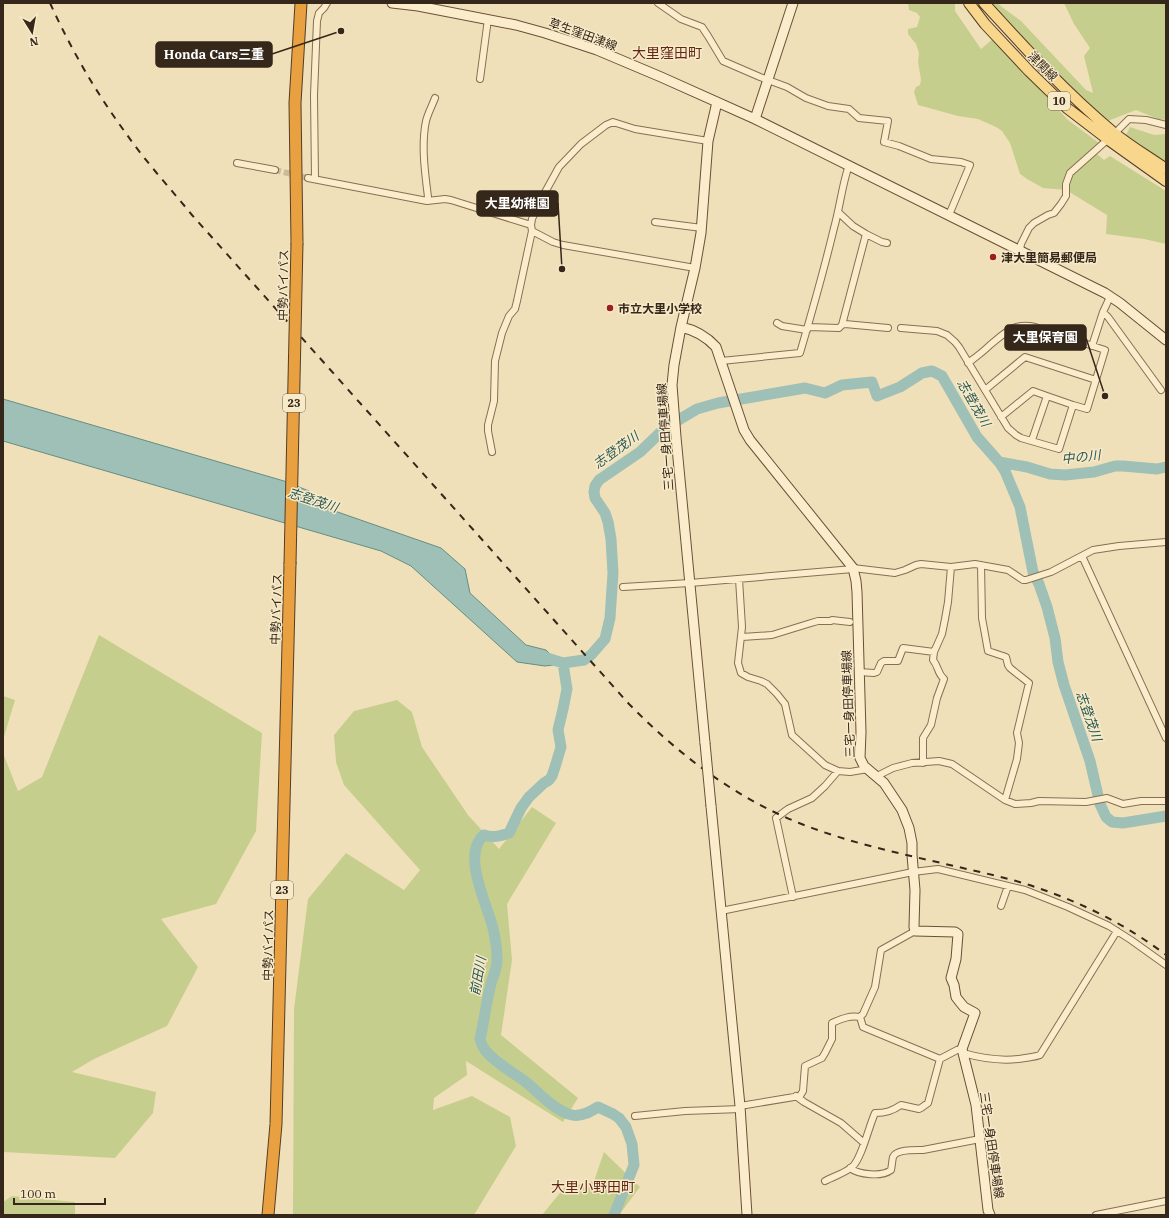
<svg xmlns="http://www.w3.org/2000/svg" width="1169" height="1218" viewBox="0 0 1169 1218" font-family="'IBM Plex Serif','Noto Sans JP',serif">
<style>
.green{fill:#c6ce8d}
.water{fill:#9ec0b6;stroke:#668d84}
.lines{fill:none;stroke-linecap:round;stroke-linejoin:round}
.river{stroke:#9ec0b6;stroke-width:11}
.street-tunnel{stroke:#cbbb99;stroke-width:6;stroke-dasharray:6 3;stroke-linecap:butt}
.street-casing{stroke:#876f53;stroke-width:8}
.secondary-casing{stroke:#695037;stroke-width:11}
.primary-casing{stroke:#543d28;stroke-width:12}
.highway-casing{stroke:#543d28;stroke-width:13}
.street{stroke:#fbedcc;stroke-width:6}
.secondary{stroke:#fbedcc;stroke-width:9}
.primary{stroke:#f8d78c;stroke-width:10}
.highway{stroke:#e8a041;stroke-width:11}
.rail{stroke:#352719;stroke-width:2;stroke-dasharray:7 7;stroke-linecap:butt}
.secondary-bridge-casing{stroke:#695037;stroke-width:11;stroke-linecap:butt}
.highway-bridge-casing{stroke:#543d28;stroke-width:13;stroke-linecap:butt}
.secondary-bridge{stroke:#fbedcc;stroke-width:9}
.highway-bridge{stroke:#e8a041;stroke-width:11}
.poi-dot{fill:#9a1f1f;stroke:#f7eac9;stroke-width:1.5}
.labels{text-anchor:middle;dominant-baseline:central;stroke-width:3;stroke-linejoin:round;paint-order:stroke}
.shield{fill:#f7eac9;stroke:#6f624e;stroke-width:1}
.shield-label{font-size:11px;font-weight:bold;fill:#352719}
.street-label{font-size:12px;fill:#352719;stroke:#f7eac9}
.poi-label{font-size:12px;font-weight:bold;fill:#352719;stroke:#f7eac9;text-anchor:start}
.water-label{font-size:13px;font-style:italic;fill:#275653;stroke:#f7eac9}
.quarter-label{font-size:14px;fill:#642716;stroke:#f7eac9}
.leader{fill:none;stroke:#352719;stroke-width:1.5}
.callout-dot{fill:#352719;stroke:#f7eac9;stroke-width:1.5}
.callout{fill:#352719;stroke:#352719;stroke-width:1.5}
.callout-label{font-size:13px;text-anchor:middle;font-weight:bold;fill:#fff}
</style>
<rect width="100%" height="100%" fill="#f0e0b9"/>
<!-- green -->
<path class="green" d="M908 3H955V11L981 49 994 38 1068 120 1099 143 1097 154 1104 160 1110 156 1166 191V244L1144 239 1106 234 1107 215 1066 190 1043 188 1027 179 1020 174 1010 143 1002 131 996 127 978 119 958 116 918 105 914 92 916 87 920 85 921 80 918 62 919 53 916 44 908 34V29L917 27 920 17 917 13 909 10Z
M990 3H998L1002 7 1021 21 1086 90 1093 93 1084 56 1090 48 1074 24 1064 3H1166V120L1158 119 1136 110 1105 122Z
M1130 127 1154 135 1166 134V164L1126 135Z
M99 635 262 733 256 831 216 904 161 919 198 967 167 1026 94 1059 72 1072 156 1092 153 1113 115 1158 3 1152V753L18 791 42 777Z
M3 696 15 700 3 740Z
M397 700 412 712 422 747 468 815 499 849 532 807 556 823 507 904 512 960 501 1035 578 1098 563 1122 466 1061 467 1075 434 1098 433 1110 472 1096 510 1117 516 1146 474 1215H293L294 1009 308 899 346 853 404 890 420 870 344 785 336 762 334 735 354 711Z
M604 1152 640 1187 619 1215H542L564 1188 594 1181Z
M12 1196 75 1202V1215H3V1202Z"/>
<!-- water -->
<path class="water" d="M3 399 284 481 309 491 329 509 441 548 465 569 470 593 526 645 546 650 560 664 545 666 517 662 411 566 381 551 3 441Z"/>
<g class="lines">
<!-- river -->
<path class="river" d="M999 462 1027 467 1050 474 1065 475 1094 472 1115 466H1123L1157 469 1166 467
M544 657 563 663 584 660 591 655 605 639 610 618 613 573 611 539 608 522 605 513 595 498 594 492 595 486 599 480 640 452 665 428 697 409 718 403 805 388 825 393 842 385 872 382 877 396 900 387 922 373 932 371 942 376 977 437 999 462 1005 471 1020 507 1033 572 1039 584 1047 607 1055 638 1058 662 1064 685 1090 761 1100 804 1106 817 1112 822 1123 823 1166 816
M563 663 567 689 563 709 558 730 561 747 555 767 552 776 549 780 544 783 529 797 521 808 509 833C500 836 493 838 484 835 461 854 487 904 493 928 495 937 497 948 497 958 498 969 492 977 490 988 486 1004 484 1022 480 1039 481 1043 482 1046 485 1050 496 1064 513 1072 526 1082 539 1093 555 1111 572 1115 581 1117 590 1112 598 1107L613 1114 619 1118 626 1127 632 1144 634 1165 614 1215"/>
<!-- street-tunnel -->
<path class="street-tunnel" d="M275 170 308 178"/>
<!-- street casing -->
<g class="street-casing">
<path id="street" d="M658 3 681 19 702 27 708 36 723 61 760 77 787 87 806 98 828 106 849 109 859 118 888 121 884 142 899 146 931 159 961 162 970 165 949 215
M480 79 488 19
M237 163 275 170
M308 178 427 201 445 199 451 200 531 225
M315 179 314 95 317 21 319 13 324 8 327 3
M427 201 428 197C425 173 421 145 426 121 428 113 432 106 435 98
M838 212 853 226 866 234 842 325
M655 222 702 228
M532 231 553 242 563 245 695 268
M866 234 882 242 887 243
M1020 250 1021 244 1029 228 1034 223 1048 215 1054 213 1061 204 1066 196V184L1070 173 1115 133 1129 119 1146 120 1166 125
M1103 312 1108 317 1161 390
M777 323 782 326 807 330
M808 327 839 328 842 325 845 324 888 328
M901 328 937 331 947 335 955 342 959 347 1008 428 1016 435 1021 438 1059 449 1073 405 1087 409 1105 350 1035 327C1014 322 1005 333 990 345 983 352 976 357 968 363
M1092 346 1103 312 1110 297
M721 361 800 353C812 312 824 270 834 228 840 207 842 185 849 165
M985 390 1025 357 1096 380
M1047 396 1073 405
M1001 417 1033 391 1047 396 1032 440
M492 452 488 431V425L494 401 495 361 502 333 509 316 515 309 517 301 532 231 531 225 532 219 538 205 559 167 581 144 606 125 613 122 635 129 708 141
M1082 556 1166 738
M981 565 982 618 988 651 1006 657 1008 665 1010 668 1029 683 1017 733 1019 743 1017 759 1005 800
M853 568 895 573 905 570 916 565 921 564 951 567 975 564 1008 570 1023 580H1026L1051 572 1093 550 1119 546 1166 542
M739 579 742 627 738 663 741 673 748 677 761 681 767 684 777 694 785 704 792 735 825 765 838 771 850 772 868 769
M623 587 690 583 853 569
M742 637 772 635 811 623 818 621H831L832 620 850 622
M859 672 874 673 877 672 881 663 884 661H898L903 648 934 652
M923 763V738L931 725 937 698 944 679C937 673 939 667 933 660L934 652 942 634 945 619 948 602 951 567
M877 776 893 768 912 763 939 761 952 764 1005 800 1015 804 1031 803 1039 801 1086 802 1107 798 1123 804 1141 801H1166
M793 897 776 818 788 809 812 798 825 786 838 771
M1001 906 1008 886
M721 911 913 872 938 869 1025 890 1068 907 1109 926 1131 940 1166 965
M915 931 881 950 875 987 863 1014 860 1017 863 1027 940 1059 957 1050 962 1049
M963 1053C984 1059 1003 1062 1025 1058 1030 1057 1035 1057 1040 1055L1117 931
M796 1096 804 1102 841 1123 864 1143
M740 1106 800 1096 803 1091 805 1066 822 1058 825 1053 832 1039V1023C841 1019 850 1015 860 1017
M635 1116 685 1111 741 1109
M850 1168C859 1175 882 1177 891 1170 892 1166 892 1161 893 1157 896 1149 916 1150 923 1150L980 1139
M825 1181C834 1176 846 1173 853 1166 862 1157 869 1126 875 1113 886 1113 892 1111 901 1105L919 1109 921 1108 928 1103 940 1059
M1096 1215 1166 1201"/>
</g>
<!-- secondary casing -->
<g class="secondary-casing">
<path id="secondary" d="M392 3 418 6 516 25 545 33 597 50 661 77 755 119 1105 293 1120 303 1166 340
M755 119 793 3
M681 327C695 330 706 336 716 347L744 430 750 440 853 568 856 581 857 592 861 732 860 758 864 766 884 783 902 810 909 828 912 843V855L915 890 914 927 915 931 955 932 958 934 956 959 951 978 954 985 956 997 959 1001 964 1007 975 1013 962 1049 976 1105 988 1210 990 1215
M705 743 676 437 672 385 674 365 681 327 695 268 701 233 708 141 717 102
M711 806 740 1106 747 1215"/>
</g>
<!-- primary casing -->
<g class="primary-casing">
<path id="primary" d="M969 3 985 24 1029 71 1067 108 1110 141 1166 181
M984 3C1025 48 1066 93 1113 132 1130 146 1149 157 1166 169"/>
</g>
<!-- highway casing -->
<g class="highway-casing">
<path id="highway" d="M297 243 295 103 301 3
M268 1215 276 1124 290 564"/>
</g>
<!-- street -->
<use href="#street" class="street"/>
<!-- secondary -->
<use href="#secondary" class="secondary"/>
<!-- primary -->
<use href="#primary" class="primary"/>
<!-- highway -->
<use href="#highway" class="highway"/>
<!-- rail -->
<path class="rail" d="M50 3C71 49 95 91 125 132 145 161 170 188 192 215L629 704C678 754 734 797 799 823 854 845 913 856 971 870 993 875 1016 880 1038 888 1083 903 1128 926 1166 955"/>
<!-- secondary-bridge casing -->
<g class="secondary-bridge-casing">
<path id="secondary-bridge" d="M705 743 711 806"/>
</g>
<!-- highway-bridge casing -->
<g class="highway-bridge-casing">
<path id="highway-bridge" d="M290 564 297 243"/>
</g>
<!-- secondary-bridge -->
<use href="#secondary-bridge" class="secondary-bridge"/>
<!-- highway-bridge -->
<use href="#highway-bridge" class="highway-bridge"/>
</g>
<!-- markers -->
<g class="poi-dot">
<circle cx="993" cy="257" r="4"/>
<circle cx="610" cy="308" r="4"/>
</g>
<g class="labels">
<!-- shield labels -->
<g class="shield">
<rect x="1048" y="92" width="22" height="18" rx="3"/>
<rect x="283" y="394" width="22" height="18" rx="3"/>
<rect x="271" y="881" width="22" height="18" rx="3"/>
</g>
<g class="shield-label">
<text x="1059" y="101">10</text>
<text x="294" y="403">23</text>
<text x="282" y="890">23</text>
</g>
<!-- street labels -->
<g class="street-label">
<text transform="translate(583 34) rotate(20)">草生窪田津線</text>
<text transform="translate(1043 66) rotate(45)">津関線</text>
<text transform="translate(283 285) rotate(-89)">中勢バイパス</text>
<text transform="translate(665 437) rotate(-94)">三宅一身田停車場線</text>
<text transform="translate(276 609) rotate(-88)">中勢バイパス</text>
<text transform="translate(848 704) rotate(-92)">三宅一身田停車場線</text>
<text transform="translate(268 945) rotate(-89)">中勢バイパス</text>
<text transform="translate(992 1145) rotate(82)">三宅一身田停車場線</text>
</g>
<!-- poi labels -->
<g class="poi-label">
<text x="1001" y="257">津大里簡易郵便局</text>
<text x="618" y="308">市立大里小学校</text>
</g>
<!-- water labels -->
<g class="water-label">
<text transform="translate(974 403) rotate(60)">志登茂川</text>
<text transform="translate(616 450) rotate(-36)">志登茂川</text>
<text transform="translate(1081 457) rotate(-6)">中の川</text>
<text transform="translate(313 500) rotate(18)">志登茂川</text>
<text transform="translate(1089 716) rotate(71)">志登茂川</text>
<text transform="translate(478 976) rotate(-80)">前田川</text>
</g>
<!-- quarter labels -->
<g class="quarter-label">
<text x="667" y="53">大里窪田町</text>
<text x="593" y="1187">大里小野田町</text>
</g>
</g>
<!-- callouts -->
<path class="leader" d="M341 31L272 54M562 269L558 203M1105 396L1086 338"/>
<g class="callout-dot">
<circle cx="341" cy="31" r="4"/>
<circle cx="562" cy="269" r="4"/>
<circle cx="1105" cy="396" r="4"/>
</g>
<g class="callout">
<rect x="156" y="42" width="116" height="25" rx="4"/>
<rect x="477" y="191" width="81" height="25" rx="4"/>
<rect x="1005" y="325" width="81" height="25" rx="4"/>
</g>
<g class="callout-label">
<text x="214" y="59">Honda Cars三重</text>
<text x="517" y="208">大里幼稚園</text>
<text x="1045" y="342">大里保育園</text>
</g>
<!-- border -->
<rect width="1169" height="1218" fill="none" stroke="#352719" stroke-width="8"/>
<!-- north arrow -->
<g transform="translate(32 32) rotate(169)" stroke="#f7eac9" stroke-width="3" paint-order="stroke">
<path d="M0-3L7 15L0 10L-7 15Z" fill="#352719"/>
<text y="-6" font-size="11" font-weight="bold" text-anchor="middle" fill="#352719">N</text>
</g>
<!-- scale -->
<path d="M14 1198v6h91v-6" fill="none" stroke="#352719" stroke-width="2"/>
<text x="20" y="1198" font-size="12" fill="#352719" stroke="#f7eac9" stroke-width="3" paint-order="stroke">100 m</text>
</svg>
